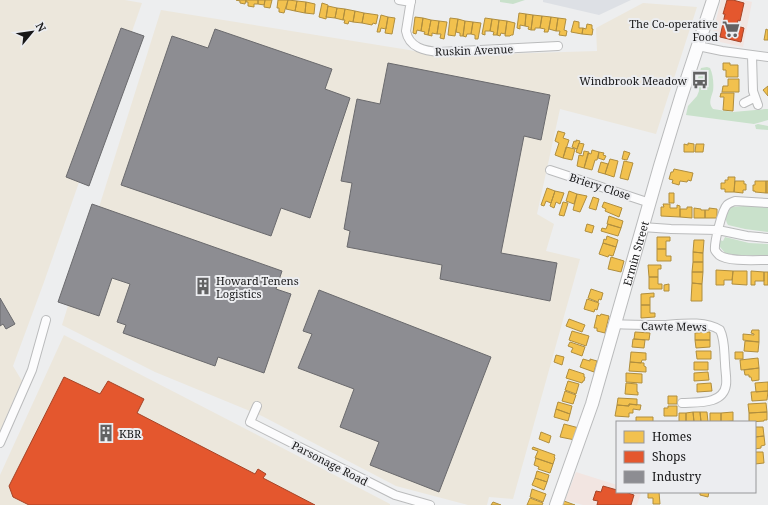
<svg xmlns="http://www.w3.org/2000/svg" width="768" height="505" viewBox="0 0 768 505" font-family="'Noto Serif',serif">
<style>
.commercial{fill:#f2e5e1}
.industrial{fill:#ece7dc}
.built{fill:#dde0e5}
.green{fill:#c9e1cb}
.homes{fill:#f2c14e;stroke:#b08e3e}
.shops{fill:#e4572e;stroke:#a64427}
.industry{fill:#8d8d92;stroke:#6a6a6d}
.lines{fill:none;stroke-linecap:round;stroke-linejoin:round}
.street-casing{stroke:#babbbc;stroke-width:10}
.secondary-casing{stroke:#babbbc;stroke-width:14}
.street{stroke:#fcfcfd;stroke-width:8}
.secondary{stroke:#fcfcfd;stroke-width:12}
.labels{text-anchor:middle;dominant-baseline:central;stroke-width:4;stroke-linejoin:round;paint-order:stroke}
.poi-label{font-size:11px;fill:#171718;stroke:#ecedf0;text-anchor:end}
.street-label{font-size:11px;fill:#171718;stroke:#ecedf0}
</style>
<rect width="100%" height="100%" fill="#edeeef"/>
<!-- commercial -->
<path class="commercial" d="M721 0H743L752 2 743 47 711 40Z
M576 472 617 485V492L641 493 637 505H583L565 500Z"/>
<!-- industrial -->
<path class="industrial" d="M0 0H125L142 3 44 282 13 366 22 381 0 431Z
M643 3 697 7 656 134 560 109 537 214 554 224 546 251 580 259 513 499 489 497 487 505H468L396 486 262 416 155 372 62 325 161 10 409 50 439 56 597 51 596 28Z
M64 335 323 469 390 504V505H0V475Z"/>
<!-- built -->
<path class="built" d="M543 0H631L599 15 543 2Z"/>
<!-- green -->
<path class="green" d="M500 0H525L513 4 500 2Z
M707 67 710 68C713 74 714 84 713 91 711 98 708 103 713 109L733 112 766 109H768V120L754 124 686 115 688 106 697 96 699 91 698 78 701 68Z
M758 124 768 126V130L756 129 755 125Z
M744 206 768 207V232L745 229 728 225C724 218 726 213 731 207Z
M725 237 749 243 768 244V256L731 255 726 254 720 247V240L723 241Z"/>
<!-- homes -->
<path class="homes" d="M236 0H246L245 4 240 3V1Z
M246 0H258V4H254V7L248 6V2H246Z
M258 0H265L264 5 258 4Z
M265 0H272L270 8 264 7Z
M278 0H288L284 13 279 12V8H277Z
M288 0 297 1 295 11 286 9Z
M297 1 306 2 305 13 295 11Z
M306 2 315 4 314 14 305 13Z
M322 3 328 5 326 19 319 17Z
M328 6 337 8 335 18 326 17Z
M337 8 345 9 343 20 335 18Z
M345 9 355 11 353 22 349 21 348 24 344 23 345 20H343Z
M355 11 364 13 362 23 353 22Z
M364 13 378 15 376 24 373 23 372 25 362 23Z
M519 13 526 14 525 26 520 25V29L517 28Z
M526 14 533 15 531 30 528 29 529 27 525 26Z
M381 15 388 17 386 29 381 28 380 32H377Z
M533 15 542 16 540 28H535V30H531Z
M542 16 551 17 548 32H544L545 29 540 28Z
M388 17 395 18 392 34 385 33Z
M415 17 423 18 421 31 417 30 416 34 413 33Z
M551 17 558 18 556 31 549 29Z
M423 18 431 20 428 35 424 34 425 32 421 31Z
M450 18 458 19 455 36 448 35Z
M485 18 492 19 490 31H485V35L482 34Z
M558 18 566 19 564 30 567 31 566 36 559 35 560 31H556Z
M458 19 465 21 463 36H460V33L456 32Z
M492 19 499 20 497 35H493L494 32 490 31Z
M431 20 439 21 437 34 432 33V36L428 35Z
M499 20 507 21 505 34 501 33 500 36 497 35Z
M439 21 447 22 444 39 440 38 441 34H437Z
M465 21 473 22 471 34H467L466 37 463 36Z
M507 21 515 23 513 35H511L510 36H505Z
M574 21 579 22V28H583L582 34 571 32Z
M473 22 481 23 478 39H475V35L471 34Z
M587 24 592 25V29H593L592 35 582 34 583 28 586 29Z
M766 29 768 30V40H764Z
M723 63H730V65H738V77H726V70H723Z
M728 79H739V92H722L723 86H728Z
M768 86V96L763 90Z
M721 93H734L733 111 723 110 724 97H720Z
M558 131 565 133 563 138 569 140 563 158 555 155 559 143 555 141Z
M576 140 580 141 577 149 572 147 574 141 576 142Z
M579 143 584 144 581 154 576 152Z
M688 143 694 144V152H684V144L688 145Z
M696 144H704L703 152H695Z
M566 147 575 149 572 160 563 158Z
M592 150 599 152 597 160H595L592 170 584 168 588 153 591 154Z
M584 151 589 152 584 168 577 166 579 155 583 156Z
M624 151 630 153 627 160 622 159Z
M599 152 604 153 603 155 606 156 604 160 598 158Z
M610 159 618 161 614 177 605 174Z
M624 161 633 163 628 180 620 178Z
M601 162 608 164 605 174 598 172Z
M674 169 693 173 691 181 688 180 687 182 680 181 679 185 672 183 673 180 669 179 671 172H673Z
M728 177H735L734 192H725V189H721V183H725V180H728Z
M735 181H744V184H746V190H743V193L734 192Z
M755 181H766V193L755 192V191H753V185H755Z
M766 181H768V193H766Z
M547 188 555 191 551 203 546 201 544 206 541 205Z
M555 191 564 193 560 204 556 202 554 208 550 206Z
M569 191 577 194 574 204 566 201Z
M669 193H674V203H669Z
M577 194 587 196 580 212 573 210Z
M593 197 599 199 596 210 589 208Z
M563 202 568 203 564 216 559 215Z
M604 202 622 208 619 217 605 211 606 209 602 207Z
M663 204H670V208H677V205L680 206V217L661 216V207H664Z
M687 207H692V218L680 217V209H687Z
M694 208 701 209V210H705V218H694Z
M709 208 717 209V218H705V210H709Z
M609 216 623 221 621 228 607 224Z
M587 224 594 226 592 233 585 231Z
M608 224 621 228 618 236 601 231 602 228 606 229Z
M607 236 618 240 616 247 603 243 604 239 606 240Z
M657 237H670V241H666V249H657Z
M694 240H704L703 253 693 252Z
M603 243 616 247 613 256 609 255 608 257 599 254Z
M657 249H666V256H671V261H657Z
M693 252 703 253V262H693Z
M611 257 624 261 621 272 608 269Z
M693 262H703V272H692Z
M648 265H661V269H658V277H649Z
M716 270 733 271 732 280H724V285H716Z
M733 271H747V285L732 284Z
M751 271 764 272V281H755V285H751Z
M692 272H703L702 284 692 283Z
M764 272H768V285H764Z
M649 277H658V284H662V289H649Z
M692 283 702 284V301H691Z
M669 284V291H664V285Z
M591 289 603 293 601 300 599 299 598 302 588 298Z
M654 293V297H650V305H641V294Z
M587 299 599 303 597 310 595 309 594 312 584 309Z
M641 305H650V313H655V317L641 318Z
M601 314 609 316 605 333 597 331V328H594L597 315 600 316Z
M569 319 585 325 582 332 566 326Z
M752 330H759V342L743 340V334L754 335V334L751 333Z
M572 331 589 336 586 346 569 340Z
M635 332 650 333 649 340 634 339Z
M710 332V340H695V333Z
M633 339 645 340 644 348 632 347Z
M695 340H710V347L696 348Z
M745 341 759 342 758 352 744 351Z
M570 342 585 347 582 356 571 352 573 348 568 346Z
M696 351H711V359H697Z
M631 352 646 353V360H642L641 363 630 362Z
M735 352H743V359H735Z
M556 355 564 357 562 365 554 362Z
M758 358 759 368 741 370 740 360Z
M583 359 590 361V359L597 361 594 372 580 367Z
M630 362 644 363V366L646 367V372L629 371Z
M694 362H708V370H694Z
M759 368V380L752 381 751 377H749V375H745L744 370Z
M569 369 584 374V377H585L584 381H583L582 383 566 378Z
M708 372 709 380 694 381V373Z
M626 373 642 374V383L626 382Z
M568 381 579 384 576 394 565 390Z
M768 382V391L756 392 755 383Z
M626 383 637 384V392H638V395L625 394Z
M711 383 712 391 697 392V384Z
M565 391 576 395 573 404 562 401Z
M768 391 767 400 752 401 751 392Z
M668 396H677V404H668Z
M618 398 637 399V405L629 404V406L617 405Z
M558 402 572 406 570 414 556 409Z
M766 403 767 412 749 413 748 404Z
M629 404 641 405 640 410 633 409V413H629V417L615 416 617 405 629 406Z
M668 406H677V416H664V408H668Z
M556 409 570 414 568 421 554 417Z
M693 412H700L701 422H694Z
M693 412 694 422H686V413Z
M700 412H707L708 422H701Z
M733 412V421L721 422V413Z
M767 412V420H764V421L749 422V413Z
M679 413H686V422H679Z
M710 413H721V422H710Z
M636 417H653V422H636Z
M564 424 579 428 575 440 560 437Z
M755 427H763L764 436 755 437Z
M541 432 551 436 549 443 539 439Z
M764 436 765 445 761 446V448L755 449V437Z
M533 447 555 455 554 457 555 458 553 464 535 458 538 451 532 449Z
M755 452H763L764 463 755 464Z
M536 458 553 464 550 473 538 469 539 467 534 465Z
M537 471 549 475 547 482 535 478Z
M535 478 547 482 544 490 532 485Z
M532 489 546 494 543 502 530 497Z
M648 492H659L660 504H653V498H648Z
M700 492H709L708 497 700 495Z
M530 498 543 503 542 505H527Z
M564 501 575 505H562Z
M493 502 501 505H491Z"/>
<!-- shops -->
<path class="shops" d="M727 0H733L744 3 740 21 738 20 737 26 744 28 741 42 720 37 725 14H723Z
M64 377 100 394 108 381 144 399 137 413 255 474 258 469 266 474 263 478 315 505H29L13 497 9 486Z
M603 486 617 490V492H625L634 495 631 505H597L598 501 593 500 596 491 601 492Z"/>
<!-- industry -->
<path class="industry" d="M121 28 144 36 89 186 66 177Z
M215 29 332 69 325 89 350 98 310 218 281 208 271 236 121 185 172 36 208 48Z
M388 63 550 95 541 140 524 136 501 253 557 263 550 301 440 279 442 265 347 247 350 231 344 229 352 183 341 181 357 99 380 104Z
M92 204 282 271 276 289 291 294 264 373 218 357 215 366 123 333 126 325 117 322 130 284 112 278 99 316 58 302Z
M319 290 491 357 439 492 370 465 379 442 340 427 354 389 298 368 312 334 303 331Z
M0 298 15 324 6 329 3 324 0 326Z"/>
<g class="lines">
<!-- street casing -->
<g class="street-casing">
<path id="street" d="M399 0 411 2
M411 0 406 31C409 48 425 51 440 52L558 46
M698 46 722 51 768 57
M752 56 753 91 758 105
M744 103 754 98
M550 170 650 203
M768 203 735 201C732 202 729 203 727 205 722 210 714 243 715 250 716 252 718 254 719 255 728 262 756 260 768 260
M642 227 671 229 718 230 747 236 768 238
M615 324C631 325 646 325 662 325 680 324 704 320 720 330 725 340 724 352 725 363 725 370 727 378 726 385 723 405 697 402 682 403
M257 406 250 422 395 495 430 505
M0 443 32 370 46 320"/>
</g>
<!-- secondary casing -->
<g class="secondary-casing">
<g id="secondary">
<path id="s1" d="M556 505 592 404 660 166 681 97 713 0"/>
</g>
</g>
<!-- street -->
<use href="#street" class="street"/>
<!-- secondary -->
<use href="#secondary" class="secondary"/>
</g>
<!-- icons -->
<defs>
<g id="supermarket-bare" transform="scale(1.38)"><path d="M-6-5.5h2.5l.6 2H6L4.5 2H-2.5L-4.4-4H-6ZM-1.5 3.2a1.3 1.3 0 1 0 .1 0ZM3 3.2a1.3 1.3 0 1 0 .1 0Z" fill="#626263" stroke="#ecedf0" stroke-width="2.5" paint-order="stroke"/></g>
<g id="bus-bare" transform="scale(1.38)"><path d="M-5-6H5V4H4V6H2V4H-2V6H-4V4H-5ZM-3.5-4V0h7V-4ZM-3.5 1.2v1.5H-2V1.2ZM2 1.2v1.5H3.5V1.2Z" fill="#626263" stroke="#ecedf0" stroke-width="2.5" paint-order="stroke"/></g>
<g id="building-bare" transform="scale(1.38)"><path d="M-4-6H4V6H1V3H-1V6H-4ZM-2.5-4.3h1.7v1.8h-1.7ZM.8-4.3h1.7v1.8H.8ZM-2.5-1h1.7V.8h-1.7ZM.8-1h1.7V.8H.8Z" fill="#626263" stroke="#ecedf0" stroke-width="2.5" paint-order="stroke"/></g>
</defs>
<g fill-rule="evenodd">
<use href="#supermarket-bare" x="731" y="29"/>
<use href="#bus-bare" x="700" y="80"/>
<use href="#building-bare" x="203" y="286"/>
<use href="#building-bare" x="106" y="433"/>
</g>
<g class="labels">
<!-- poi labels -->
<g class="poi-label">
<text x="718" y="23">The Co-operative<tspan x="718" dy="13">Food</tspan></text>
<text x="687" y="80">Windbrook Meadow</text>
<text x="216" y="280" text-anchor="start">Howard Tenens<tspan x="216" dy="13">Logistics</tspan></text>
<text x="119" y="433" text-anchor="start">KBR</text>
</g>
<!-- street labels -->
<g class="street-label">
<text transform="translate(474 50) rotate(-2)">Ruskin Avenue</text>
<text transform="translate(600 186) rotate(18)">Briery Close</text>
<text stroke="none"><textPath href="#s1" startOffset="264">Ermin Street</textPath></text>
<text transform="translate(674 326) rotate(1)">Cawte Mews</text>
<text transform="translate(330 463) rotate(27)">Parsonage Road</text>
</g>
</g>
<!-- legend -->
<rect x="616" y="421" width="140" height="72" fill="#ecedf0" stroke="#97979a"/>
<rect x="624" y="431" width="20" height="12" fill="#f2c14e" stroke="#97979a"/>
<text x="652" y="441" font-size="12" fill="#171718">Homes</text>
<rect x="624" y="451" width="20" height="12" fill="#e4572e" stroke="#97979a"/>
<text x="652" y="461" font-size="12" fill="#171718">Shops</text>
<rect x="624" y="471" width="20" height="12" fill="#8d8d92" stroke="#97979a"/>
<text x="652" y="481" font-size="12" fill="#171718">Industry</text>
<!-- north arrow -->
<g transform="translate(32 32) rotate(61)" stroke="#ecedf0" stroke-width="3" paint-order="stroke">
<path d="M0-3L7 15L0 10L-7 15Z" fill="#171718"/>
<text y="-6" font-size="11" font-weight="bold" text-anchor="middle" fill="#171718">N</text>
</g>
</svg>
